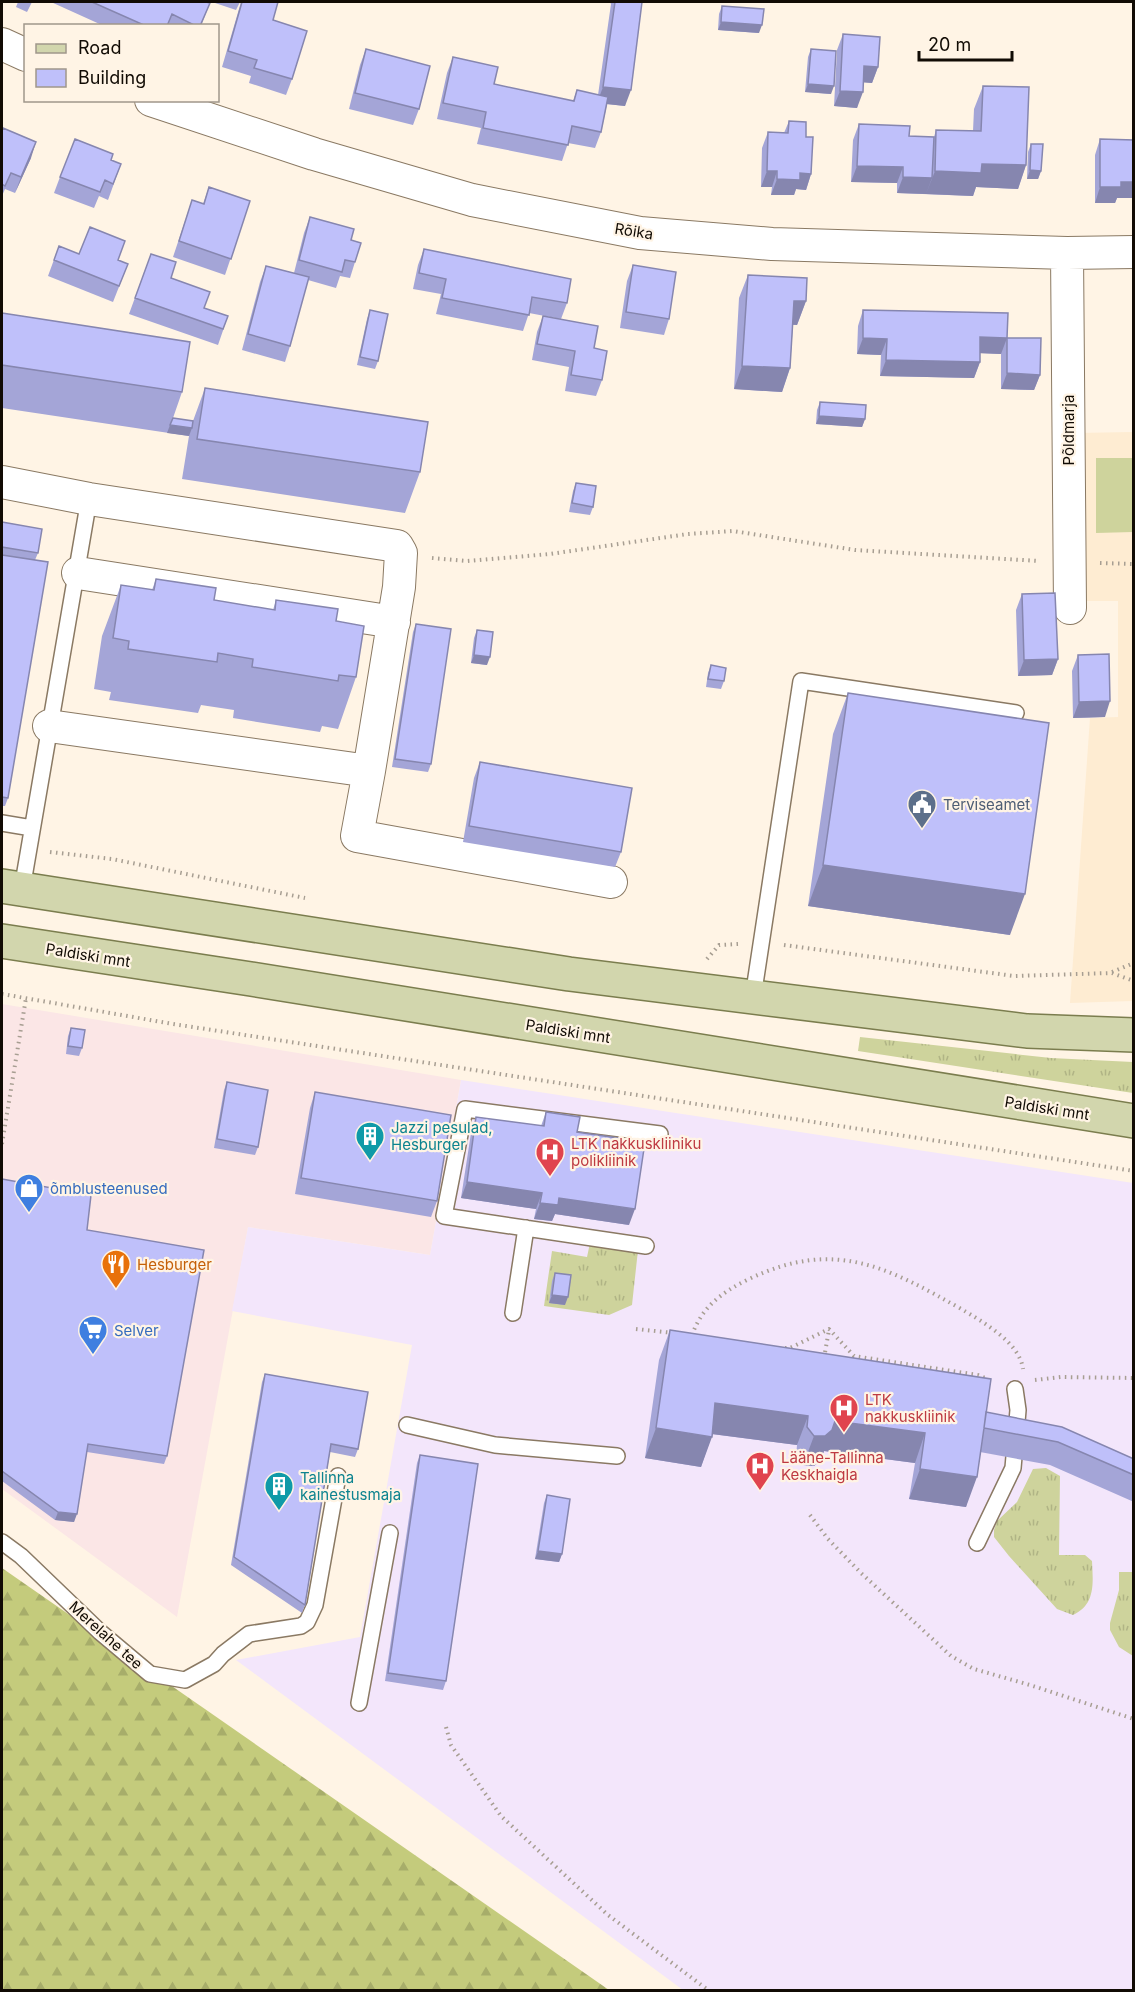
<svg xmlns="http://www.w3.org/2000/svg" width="1135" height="1992" viewBox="0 0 1135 1992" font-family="Inter,sans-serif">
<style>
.commercial{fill:#fbe6e6}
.built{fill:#feecd2}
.medical{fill:#f3e6fb}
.grass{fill:url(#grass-tufts)}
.forest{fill:url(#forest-firs)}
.pitch{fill:#ced39c}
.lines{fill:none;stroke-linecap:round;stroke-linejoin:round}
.service-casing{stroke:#8a7963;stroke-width:18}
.minor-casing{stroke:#8a7963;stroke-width:34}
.primary-casing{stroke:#7b7d4e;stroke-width:36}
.path{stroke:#a79e92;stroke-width:4;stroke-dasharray:1.5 4.5;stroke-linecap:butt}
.service{stroke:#fff;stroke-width:15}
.minor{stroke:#fff;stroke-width:32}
.primary{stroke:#d2d6ad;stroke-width:33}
.wall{fill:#a4a5d7}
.shaded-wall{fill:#8686af}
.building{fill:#bfc0fa;stroke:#8686af;stroke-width:1.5}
.labels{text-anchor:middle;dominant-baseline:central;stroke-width:4.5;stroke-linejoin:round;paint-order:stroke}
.street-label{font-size:15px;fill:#110b04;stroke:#fff4e5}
.service-label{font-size:15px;fill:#4e5e75;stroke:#fff4e5;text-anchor:start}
.culture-label{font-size:15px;fill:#0d838f;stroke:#fff4e5;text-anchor:start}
.health-label{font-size:15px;fill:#be3a42;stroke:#fff4e5;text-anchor:start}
.shop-label{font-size:15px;fill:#366cbe;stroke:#fff4e5;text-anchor:start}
.food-label{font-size:15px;fill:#c56008;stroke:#fff4e5;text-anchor:start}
</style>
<defs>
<pattern id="grass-tufts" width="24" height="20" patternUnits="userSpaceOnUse" patternTransform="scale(1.5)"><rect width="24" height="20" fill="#ced39c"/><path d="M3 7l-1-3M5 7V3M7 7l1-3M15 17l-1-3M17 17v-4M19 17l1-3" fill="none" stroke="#b0b485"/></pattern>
<pattern id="forest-firs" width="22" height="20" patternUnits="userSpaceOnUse" patternTransform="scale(1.5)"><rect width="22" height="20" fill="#c4cb7c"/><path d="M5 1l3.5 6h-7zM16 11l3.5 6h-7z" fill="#a7ad6a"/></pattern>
</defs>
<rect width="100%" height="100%" fill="#fff4e5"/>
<!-- commercial -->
<path class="commercial" d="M2 1004 461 1080 430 1255 248 1227 177 1617 2 1489Z"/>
<!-- built -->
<path class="built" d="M1133 432V1001L1070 1003 1090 718 1118 717V601H1081L1075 433Z"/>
<!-- medical -->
<path class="medical" d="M461 1080 1133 1183V1990H683L236 1660 360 1637 412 1345 232 1311 248 1227 430 1255Z"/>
<!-- grass -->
<path class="grass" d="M860 1037 1051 1058 1133 1062V1093L858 1051Z
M590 1243 638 1250 632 1305 609 1315 544 1306 552 1251 587 1257Z
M1046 1468 1060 1476 1059 1555H1085L1092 1561C1093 1582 1096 1605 1073 1615L1057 1609 1009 1556 994 1537V1530L997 1521 1017 1502 1033 1469Z
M1119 1572H1133V1656L1119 1647 1110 1630V1623L1119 1590Z"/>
<!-- forest -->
<path class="forest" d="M2 1568 609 1990H2Z"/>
<!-- pitch -->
<path class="pitch" d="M1096 458H1133V532L1096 533Z"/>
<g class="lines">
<!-- service casing -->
<g class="service-casing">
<path id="service" d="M2 823 32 828
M22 889 89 499
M753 997 801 681 1016 713
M646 1246 444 1216 465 1109 660 1134
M513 1313 526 1228
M407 1425 495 1445 617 1456
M2 1542 21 1556 100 1632 150 1674 185 1680 214 1664 223 1654 249 1634 301 1626 307 1622 315 1605 338 1476
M977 1543 1013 1468 1018 1410 1015 1389
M359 1703 390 1533"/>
</g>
<!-- minor casing -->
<g class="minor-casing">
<path id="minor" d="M2 44 26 55
M151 100 314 154 472 200 640 233 772 244 1067 253 1134 252
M1067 253 1070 608
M2 482 89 499 397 546 401 553 399 587 369 771 49 726
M78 573 394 622
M369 771 357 836 611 882"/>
</g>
<!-- primary casing -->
<g class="primary-casing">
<path id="primary" d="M2 886 569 974 1027 1031 1134 1035
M2 941 251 979 1134 1121"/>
</g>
<!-- path -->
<path class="path" d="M432 558 467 561 550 554 688 534 733 531 855 550 1039 561
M1100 563 1134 564
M50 852 112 859 305 898
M784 945 1014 976 1112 973 1134 981
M707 959 719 945 738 944
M1112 972 1134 963
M2 994 173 1024 1134 1171
M2 1144 26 998
M636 1329 674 1333
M692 1335C702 1307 722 1292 749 1279 835 1238 887 1267 963 1310 983 1322 1020 1343 1023 1369
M785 1348H790L829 1329 854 1356 978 1375 988 1379
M824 1358 829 1330
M1035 1380 1061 1377 1134 1378
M810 1515 828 1539 861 1573 951 1656 974 1669 1030 1685 1134 1719
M446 1727 451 1745 501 1816 608 1915 708 1990"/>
<!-- service -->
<use href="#service" class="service"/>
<!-- minor -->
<use href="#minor" class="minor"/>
<!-- primary -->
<use href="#primary" class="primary"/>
</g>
<!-- wall -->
<path class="wall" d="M18 2H32L27 12 16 7Z
M51 2H206L210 3 201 26H104Z
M212 2H240L236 10Z
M241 2H278L273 20 292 79 286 95 249 83 251 76 222 67Z
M610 2H642L625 106 607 104 601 132 595 148 568 143 562 161 477 144 481 128 437 119 447 73 453 57 494 84 573 101 577 90 598 95 611 4Z
M722 6 759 33 718 30 719 14Z
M843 34 878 67 872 83 863 82 857 108 834 106 837 50Z
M366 49 419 109 413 125 349 109 360 65Z
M811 49 831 94 805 92 808 57Z
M983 86 1026 165 1018 189 976 187 973 196 897 193V183L851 182 853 140 859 124 909 136 934 137 936 130 973 131 974 109Z
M789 121 806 137 811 174 806 190 796 189 794 195H771L772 187H761L762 148 768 132 784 133Z
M2 131 31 158 15 193 5 189 2 196Z
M1100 139 1134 140V198H1117L1115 203H1095V155Z
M1031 144 1041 171 1038 179H1027L1028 152Z
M111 160 121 164 108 200 99 196 94 208 54 193 60 177Z
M209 187 250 201 225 275 173 257 192 200 203 204Z
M310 217 351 240 355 262 350 278 340 276 336 288 308 280 290 346 285 362 242 350 260 282 266 266 294 273 304 233Z
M59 246 79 254 128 264 113 302 48 276Z
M424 249 567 303 561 319 529 313 523 331 436 314 441 294 413 289 418 265Z
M151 254 171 278 204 308 228 316 218 345 129 314Z
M633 265 669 319 664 335 620 328 627 281Z
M748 275 806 301 797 325H793L790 368 782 392 734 389 739 298Z
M370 310 378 361 375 369 357 365 367 319Z
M863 310 1007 338 1040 375 1034 390 1001 389V354L980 353V362L974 378 880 376 881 355 857 354 858 326Z
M2 313 182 392 173 418 193 421 205 388 420 472 405 513 182 479 189 436 2 408Z
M543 316 594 348 602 380 596 396 565 391 569 367 532 360 537 332Z
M820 402 865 419 862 427 816 424 817 410Z
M576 483 593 507 590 515 569 512 573 491Z
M2 522 38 553 35 560 8 798 5 806H2Z
M156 579 214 600 273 610 276 600 356 677 338 729 322 726 320 732 233 718 234 710 201 705 198 713 109 700 111 692 94 689 102 636 121 585 152 590Z
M1022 594 1058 659 1052 675 1018 676 1016 610Z
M416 624 431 764 428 772 392 767 413 632Z
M477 630 487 665 471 663 474 638Z
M1078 655 1105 717 1073 718 1072 671Z
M711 665 724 681 721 689 706 687 708 673Z
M848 693 1010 935 808 906 833 734Z
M480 762 621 852 615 867 463 842 474 778Z
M71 1028 82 1048 79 1056 66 1054 68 1036Z
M227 1082 258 1147 255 1155 214 1148 224 1090Z
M315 1092 437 1201 431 1217 295 1194 310 1108Z
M546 1112 577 1132 629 1225 555 1214 552 1221 534 1219 536 1209 461 1198 471 1133 476 1117 541 1126Z
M2 1179 87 1230 167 1456 164 1464 87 1452 74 1522 55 1520 2 1481Z
M555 1273 565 1305 549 1303 552 1281Z
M670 1330 986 1412 1134 1459V1502L1050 1465 980 1452 966 1507 909 1499 915 1463 824 1451 821 1460 814 1466 803 1465 796 1457 797 1445 712 1434 701 1467 645 1458 659 1360Z
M265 1374 358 1449 355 1457 330 1452 305 1605 302 1613 231 1565 262 1382Z
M420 1455 446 1681 443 1690 385 1681 417 1463Z
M547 1495 562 1554 559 1562 535 1559 544 1503Z"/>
<!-- shaded-wall -->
<path class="shaded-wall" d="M721 22 762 25 759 33 718 30Z
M864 66 878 67 872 83 858 82Z
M808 84 834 86 831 94 805 92Z
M603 87 631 90 625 106 597 103Z
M840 91 863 92 857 108 834 106Z
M36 142 31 158 15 193 21 177Z
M982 164 1026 165 1018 189 976 187 973 196 926 194 935 171Z
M857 166 903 167 897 183 851 182Z
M1030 170 1041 171 1038 179H1027Z
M767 171H777L772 187H761Z
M800 173 811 174 806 190 796 189 794 195H771L777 179Z
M903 177 932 178 926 194 897 193Z
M1121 182H1134V198H1117L1115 203H1095L1100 187Z
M794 301H806L797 325 786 324Z
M980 337 1007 338 1001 354 975 353Z
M863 338 887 339 881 355 857 354Z
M886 360 980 362 974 378 880 376Z
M742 366 790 368 782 392 734 389Z
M1007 373 1040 375 1034 390 1001 389Z
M819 416 865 419 862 427 816 424Z
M170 425 192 428 189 436 167 433Z
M474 655 490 657 487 665 471 663Z
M1058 659 1052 675 1018 676 1024 660Z
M1110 701 1105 717 1073 718 1079 702Z
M823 865 1025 894 1010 935 808 906Z
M467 1182 542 1193 536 1209 461 1198Z
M559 1198 635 1209 629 1225 555 1214 552 1221 534 1219 540 1203Z
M552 1295 568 1297 565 1305 549 1303Z
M715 1403 808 1416 797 1445 704 1433Z
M835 1421 925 1433 915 1463 824 1451 821 1460 814 1466 803 1465 814 1436Z
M656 1428 712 1437 701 1467 645 1458Z
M920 1469 977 1477 966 1507 909 1499Z
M58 1512 77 1514 74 1522 55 1520Z
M538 1551 562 1554 559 1562 535 1559Z"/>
<!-- building -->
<path class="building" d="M92 2H206L210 3 200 26H196L172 14 167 26H146Z
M242 2H278L273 20 307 31 292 79 254 68 257 60 228 51Z
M615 2H642L631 90 603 87Z
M722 6 764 9 762 25 721 22Z
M843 34 880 37 878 67 864 66 863 92 840 91Z
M366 49 430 66 419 109 355 93Z
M811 49 836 51 834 86 808 84Z
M453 57 498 67 494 84 574 101 577 90 608 97 601 132 572 126 568 145 483 128 486 112 443 103Z
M983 86 1029 87 1026 165 982 164 981 173 935 171 936 130 981 131Z
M789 121 806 122V137H813L811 174 800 173V180L777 179V171H767L768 132 788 133Z
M859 124 910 126 909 136 934 137 932 178 903 177V167L857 166Z
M3 128 36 142 21 177 11 173 5 186 2 184V131Z
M75 139 113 154 111 160 121 164 113 184 105 180 100 192 60 177Z
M1100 139 1134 140V182H1121V187H1100Z
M1031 144H1043L1041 171 1030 170Z
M209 187 250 201 231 259 179 241 192 200 204 204Z
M310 217 354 229 351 240 361 243 355 262 345 260 342 272 299 260Z
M90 227 125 241 118 260 128 264 119 286 54 260 59 246 79 254Z
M424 249 571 279 567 303 532 297 529 315 442 298 446 279 419 273Z
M151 254 176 262 171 278 210 292 204 308 228 316 223 329 135 298Z
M633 265 676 272 669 319 626 312Z
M266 266 309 277 290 346 248 334Z
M748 275 807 278 806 301H794L790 368 742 366Z
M370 310 388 314 378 361 360 357Z
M863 310 1008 313 1007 338 980 337V362L886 360 887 339 863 338Z
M2 313 190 342 182 392 2 365Z
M543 316 598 326 594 348 607 351 602 380 571 375 575 351 537 344Z
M1007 338H1041L1040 375 1007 373Z
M205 388 428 422 420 472 197 439Z
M820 402 866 405 865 419 819 416Z
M173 418 193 421 192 428 170 425Z
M576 483 596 486 593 507 572 503Z
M2 522 42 529 38 553 2 547Z
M2 555 48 562 8 798 2 797Z
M156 579 216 588 214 600 275 610 276 600 338 609 336 621 364 626 356 677 339 675 338 681 252 667 253 659 218 653 217 662 128 649 129 641 113 638 121 585 154 590Z
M1055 593 1058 659 1024 660 1022 594Z
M416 624 451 629 431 764 395 759Z
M477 630 493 632 490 657 474 655Z
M1109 654 1110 701 1079 702 1078 655Z
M711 665 726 668 724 681 708 679Z
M848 693 1049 723 1025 894 823 865Z
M480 762 632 788 621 852 469 826Z
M71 1028 85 1030 82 1048 68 1046Z
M227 1082 268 1090 258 1147 217 1139Z
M315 1092 451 1115 437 1201 301 1178Z
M546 1112 580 1117 577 1132 645 1142 635 1209 559 1198 558 1205 540 1203 542 1193 467 1182 476 1117 544 1126Z
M2 1179 91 1195 87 1230 204 1250 167 1456 88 1444 77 1514 58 1512 2 1471Z
M555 1273 571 1275 568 1297 552 1295Z
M670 1330 991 1379 977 1477 920 1469 925 1433 835 1421 832 1430 825 1436H814L807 1427 808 1416 715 1403 712 1437 656 1428Z
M265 1374 368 1392 358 1449 331 1444 305 1605 234 1557Z
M986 1412 1062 1427 1134 1459V1475L1058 1442 984 1428Z
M420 1455 478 1464 446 1681 388 1673Z
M547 1495 570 1499 562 1554 538 1551Z"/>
<!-- icons -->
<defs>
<g id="civic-pin" transform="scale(1.5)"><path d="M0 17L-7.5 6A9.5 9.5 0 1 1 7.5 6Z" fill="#5c6f8a" stroke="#fff4e5"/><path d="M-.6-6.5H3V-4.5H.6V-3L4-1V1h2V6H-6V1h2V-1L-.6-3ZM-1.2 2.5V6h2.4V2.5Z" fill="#fff"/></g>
<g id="building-pin" transform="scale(1.5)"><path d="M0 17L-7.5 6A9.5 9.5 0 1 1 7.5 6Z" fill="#0f9aa8" stroke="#fff4e5"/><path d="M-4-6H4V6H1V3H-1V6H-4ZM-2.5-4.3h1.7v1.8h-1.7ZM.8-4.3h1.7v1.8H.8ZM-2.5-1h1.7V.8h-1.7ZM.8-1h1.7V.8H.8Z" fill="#fff"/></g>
<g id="hospital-pin" transform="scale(1.5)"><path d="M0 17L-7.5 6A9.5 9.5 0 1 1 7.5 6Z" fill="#e0444e" stroke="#fff4e5"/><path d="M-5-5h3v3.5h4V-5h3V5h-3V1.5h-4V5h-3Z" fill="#fff"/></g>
<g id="shop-pin" transform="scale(1.5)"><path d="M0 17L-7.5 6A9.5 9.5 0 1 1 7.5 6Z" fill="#3f7fe0" stroke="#fff4e5"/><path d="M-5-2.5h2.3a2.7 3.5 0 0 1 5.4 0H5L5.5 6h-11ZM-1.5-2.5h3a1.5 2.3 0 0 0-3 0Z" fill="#fff"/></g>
<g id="restaurant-pin" transform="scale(1.5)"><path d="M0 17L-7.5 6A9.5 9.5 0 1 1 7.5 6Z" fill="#e8710a" stroke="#fff4e5"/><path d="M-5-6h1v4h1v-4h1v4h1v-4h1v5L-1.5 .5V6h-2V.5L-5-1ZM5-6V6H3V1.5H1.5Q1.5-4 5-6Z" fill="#fff"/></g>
<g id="supermarket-pin" transform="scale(1.5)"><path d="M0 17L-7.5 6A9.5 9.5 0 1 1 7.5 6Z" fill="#3f7fe0" stroke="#fff4e5"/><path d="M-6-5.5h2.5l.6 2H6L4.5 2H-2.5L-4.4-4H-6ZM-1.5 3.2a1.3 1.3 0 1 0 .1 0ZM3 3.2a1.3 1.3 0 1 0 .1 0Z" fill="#fff"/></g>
</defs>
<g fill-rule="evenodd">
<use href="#civic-pin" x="922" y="804"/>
<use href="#building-pin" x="370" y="1136"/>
<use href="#hospital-pin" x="550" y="1152"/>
<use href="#shop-pin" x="29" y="1188"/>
<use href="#restaurant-pin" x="116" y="1264"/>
<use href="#supermarket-pin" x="93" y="1330"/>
<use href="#hospital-pin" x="844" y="1408"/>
<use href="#hospital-pin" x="760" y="1466"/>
<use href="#building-pin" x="279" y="1486"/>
</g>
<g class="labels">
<!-- street labels -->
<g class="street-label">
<text transform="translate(634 231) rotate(9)">Rõika</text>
<text transform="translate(1068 430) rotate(-90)">Põldmarja</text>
<text transform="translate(88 955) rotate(9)">Paldiski mnt</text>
<text transform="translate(568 1031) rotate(9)">Paldiski mnt</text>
<text transform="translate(1047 1108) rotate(9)">Paldiski mnt</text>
<text transform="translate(106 1635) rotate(42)">Merelahe tee</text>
</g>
<!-- service labels -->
<g class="service-label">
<text x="943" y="804">Terviseamet</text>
</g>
<!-- culture labels -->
<g class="culture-label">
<text x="391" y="1127">Jazzi pesulad,<tspan x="391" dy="17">Hesburger</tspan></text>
<text x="300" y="1477">Tallinna<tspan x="300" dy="17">kainestusmaja</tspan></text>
</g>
<!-- health labels -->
<g class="health-label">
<text x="571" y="1143">LTK nakkuskliiniku<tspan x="571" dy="17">polikliinik</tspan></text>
<text x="865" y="1399">LTK<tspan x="865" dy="17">nakkuskliinik</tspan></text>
<text x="781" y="1457">Lääne-Tallinna<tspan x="781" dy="17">Keskhaigla</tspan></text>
</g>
<!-- shop labels -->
<g class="shop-label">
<text x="50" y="1188">õmblusteenused</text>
<text x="114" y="1330">Selver</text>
</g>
<!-- food labels -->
<g class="food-label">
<text x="137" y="1264">Hesburger</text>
</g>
</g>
<!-- border -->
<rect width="1135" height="1992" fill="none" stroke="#110b04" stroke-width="6"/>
<!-- legend -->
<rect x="24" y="24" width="195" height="78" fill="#fff4e5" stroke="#a0978b" stroke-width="1.5"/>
<rect x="36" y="44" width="30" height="9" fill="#d2d6ad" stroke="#a0978b" stroke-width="1.5"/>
<text x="78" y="54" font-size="18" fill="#110b04">Road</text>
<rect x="36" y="69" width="30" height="18" fill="#bfc0fa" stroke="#a0978b" stroke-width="1.5"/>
<text x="78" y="84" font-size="18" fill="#110b04">Building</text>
<!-- scale -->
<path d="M919 51v9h93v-9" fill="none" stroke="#110b04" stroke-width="3"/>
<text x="928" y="51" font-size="18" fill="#110b04" stroke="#fff4e5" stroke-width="4.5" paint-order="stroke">20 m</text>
</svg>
